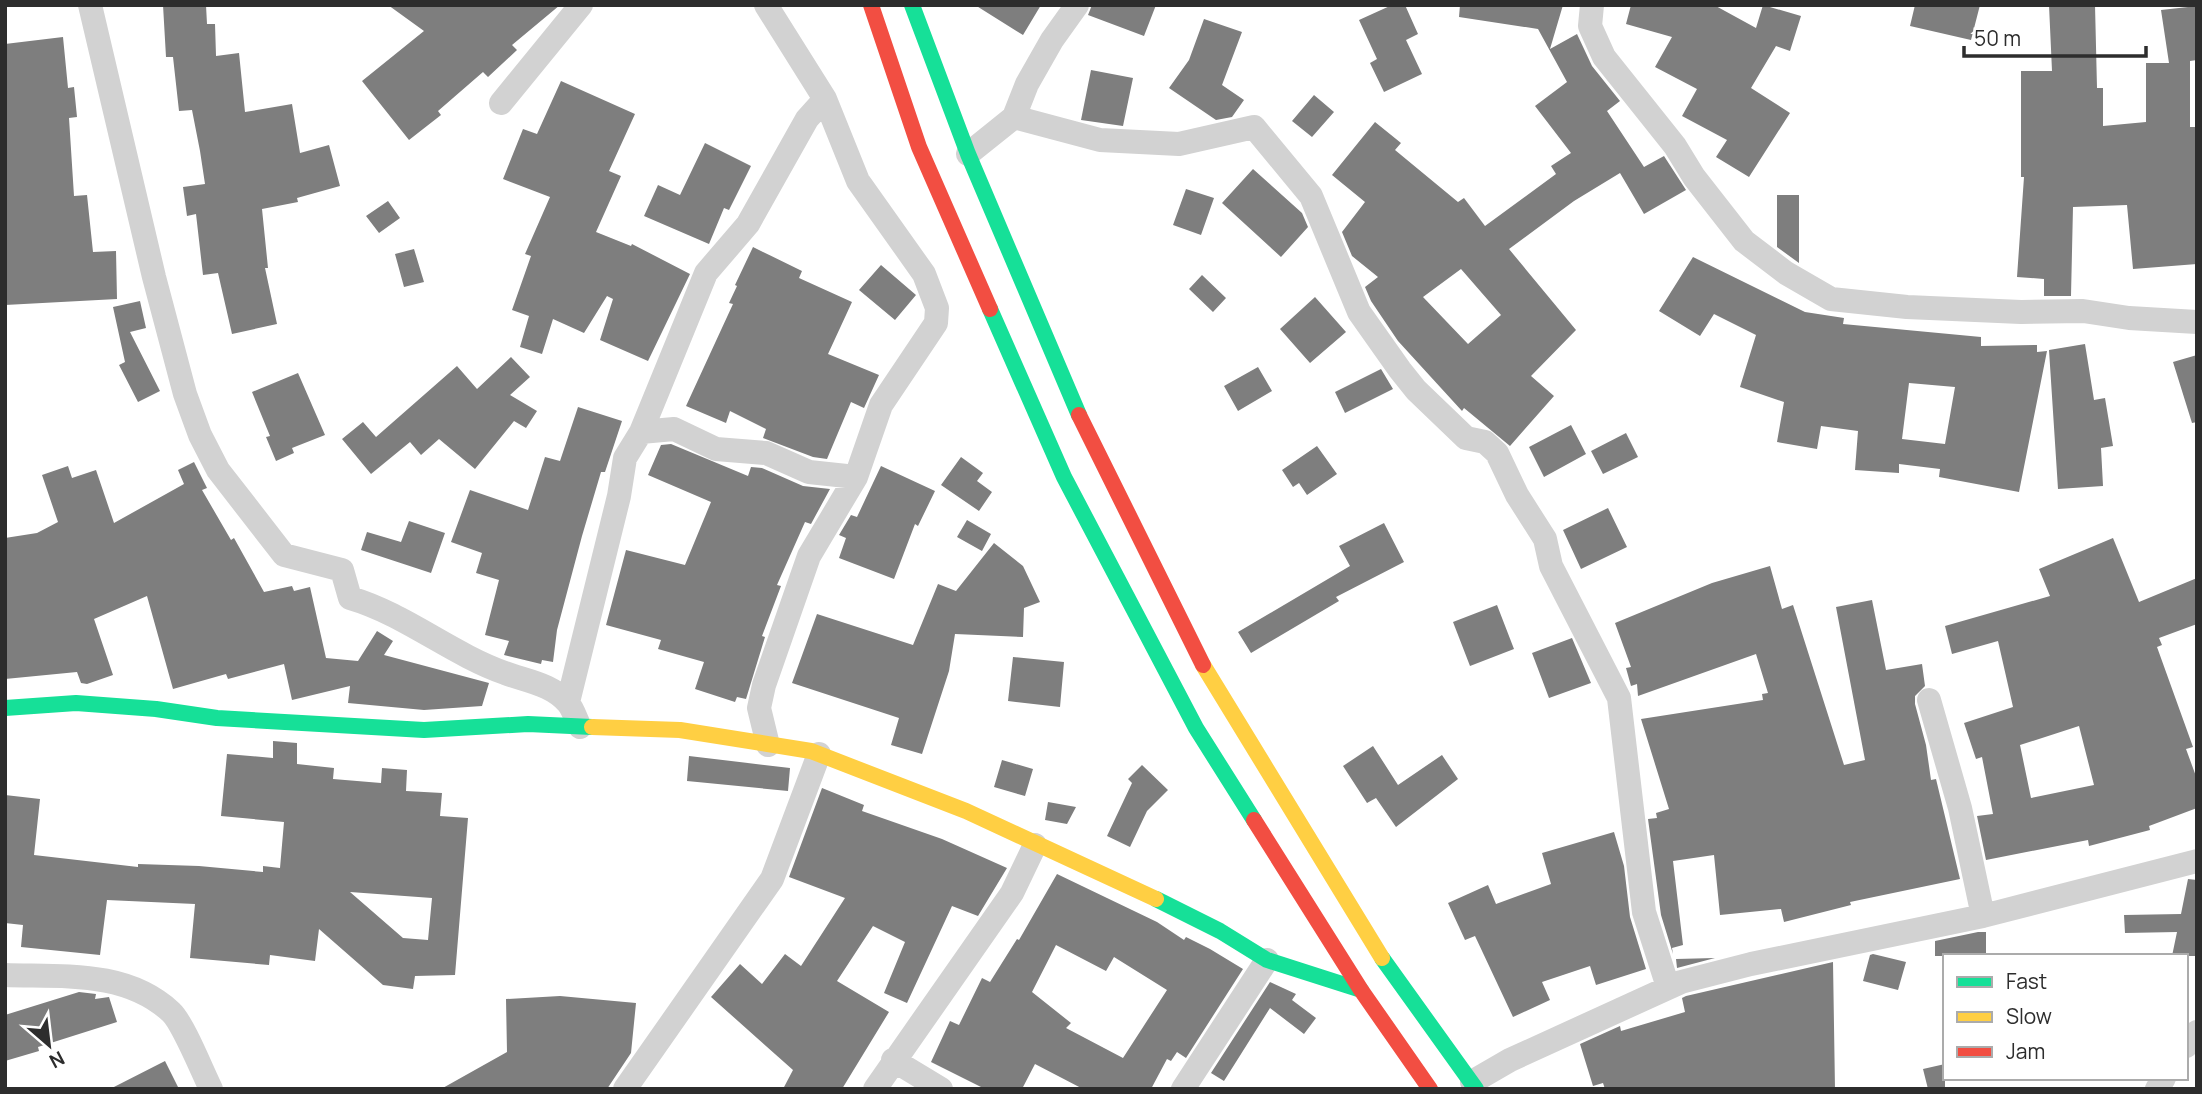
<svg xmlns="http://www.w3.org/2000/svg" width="2202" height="1094" viewBox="0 0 2202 1094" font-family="Manrope,sans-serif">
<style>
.building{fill:#7e7e7e;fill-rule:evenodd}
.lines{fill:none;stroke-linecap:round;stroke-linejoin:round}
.street{stroke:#d2d2d2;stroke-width:24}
.fast{stroke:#16e098;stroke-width:16}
.slow{stroke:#ffcf43;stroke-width:16}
.jam{stroke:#f24e42;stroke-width:16}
</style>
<rect width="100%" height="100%" fill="#fff"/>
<!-- building -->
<path class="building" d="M163 5H206L207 24H215L216 56 239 53 245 112 292 104 300 153 329 145 340 186 297 198 298 202 262 209 268 268H265L277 324 232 334 218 273 203 275 196 214 187 216 183 187 205 184 200 151 192 110 179 111 173 57H166Z
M388 5H560L512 45 517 50 488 77 483 72 438 111 441 115 409 140 362 81 424 31Z
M975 5H1041L1023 35Z
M1092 5H1156L1144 36 1088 15Z
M1392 5H1405L1418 34 1406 40 1422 74 1384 92 1370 63 1377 59 1359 20Z
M1460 5H1563L1550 49 1577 34 1592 66 1620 101 1607 111 1644 167 1664 156 1686 190 1644 214 1620 173 1574 201 1509 249 1576 330 1531 376 1554 396 1510 446 1464 408 1462 411 1398 341 1371 301 1365 287 1378 277 1352 256 1342 232 1365 202 1332 175 1375 122 1401 143 1395 150 1458 202 1464 198 1485 226 1556 174 1551 166 1571 153 1535 106 1567 82 1538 29 1459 17ZM1461 269 1501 315 1468 344 1423 297Z
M1631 5H1714L1756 28 1763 5 1801 16 1790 51 1776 46 1751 88 1790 113 1749 177 1716 157 1727 140 1682 116 1697 89 1655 67 1672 37 1626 24Z
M1915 5H1980L1971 40 1910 26Z
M2049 5H2095L2097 88H2103V126L2146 122V63H2169L2161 10 2197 6V60L2190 61V127H2197V264L2133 269 2127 205 2073 207 2071 296H2044V279L2017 277 2024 177H2021V71H2052Z
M1204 19 1242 32 1222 85 1244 100 1232 117 1216 120 1169 88 1189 60Z
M63 37 68 88 74 87 77 117 69 118 74 196 87 195 93 252 116 251 117 299 5 305V44Z
M1091 70 1133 78 1123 126 1081 120Z
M561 81 635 114 609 171 621 176 596 232 631 246 632 244 690 274 648 361 600 340 613 299 607 296 584 333 553 319 542 354 520 347 529 316 512 310 531 256 525 254 550 197 503 179 523 129 537 134Z
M1314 95 1334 112 1312 137 1292 121Z
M705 143 751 166 729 210 724 208 709 244 644 216 658 185 680 195Z
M1253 169 1302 213 1308 227 1281 257 1222 203Z
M1186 189 1214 198 1201 235 1173 225Z
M1777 195H1799V263L1777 247Z
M388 201 400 218 379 233 366 216Z
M753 247 802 271 799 278 852 302 828 354 879 375 864 408 851 402 827 459 813 457 763 438 766 429 730 411 726 423 686 406 733 304 729 303 737 286 735 285Z
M414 249 424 282 404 287 395 254Z
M1693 257 1805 312 1844 318 1843 324 1981 337V346L2037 345V352L2047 351 2019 492 1939 477 1940 469 1899 464V473L1855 470 1858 431 1821 426 1817 449 1777 442 1784 402 1740 387 1756 335 1714 314 1700 336 1659 311ZM1909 383 1955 387 1945 444 1902 439Z
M881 265 916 295 895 320 859 290Z
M1202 275 1226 298 1213 312 1189 289Z
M1315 297 1346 332 1310 363 1280 329Z
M140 301 146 328 130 332 160 391 138 402 119 365 125 362 113 307Z
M2085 344 2094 400 2105 398 2113 446 2101 448 2103 486 2058 489 2049 350Z
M2197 355V422L2192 423 2173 362Z
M511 357 530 377 510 395 537 411 526 428 514 421 475 469 439 439 421 455 410 442 371 474 342 439 363 422 376 437 457 366 477 389Z
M1258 367 1272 391 1238 411 1224 386Z
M1381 369 1393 389 1345 413 1335 392Z
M298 373 325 435 292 448 294 453 276 461 266 437 270 436 252 392Z
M578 407 622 421 605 472H601L582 536 557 630 553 662 542 660 541 664 504 655 509 641 485 635 499 580 476 573 482 553 451 542 470 490 528 510 545 457 560 461Z
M1571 425 1586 454 1544 477 1529 447Z
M1626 433 1638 457 1603 474 1591 451Z
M671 444 748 476 751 467 762 468 803 486 830 489 811 524 805 522 777 585 781 586 762 636 765 637 746 699 737 697 735 702 695 689 704 662 658 649 661 640 606 625 626 550 685 565 711 502 648 475 661 445Z
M1317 446 1337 474 1307 495 1299 483 1293 487 1282 470Z
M961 457 983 473 977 481 992 492 979 511 941 485Z
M194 462 207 488 202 490 231 540 234 538 264 592 292 586 294 591 310 587 326 658 358 661 377 631 393 641 384 655 489 683 482 706 424 710 348 703 350 686 292 700 284 664 228 679 226 674 173 689 147 596 94 619 113 675 87 684 81 683 77 672 5 679V538L37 533 58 522 42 475 68 466 72 478 96 470 114 523 184 484 178 470Z
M881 466 935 491 918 526 915 524 894 579 839 558 846 538 839 535 851 515 857 517Z
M1608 508 1627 547 1581 569 1563 530Z
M967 520 991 534 982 551 957 537Z
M409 521 445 533 431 573 361 550 367 532 401 542Z
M1384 523 1404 562 1336 597 1339 601 1251 653 1238 632 1350 566 1339 546Z
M2113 538 2139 602 2197 578V624L2159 638 2162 645 2157 647 2193 747 2186 749 2197 779V808L2149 826 2150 830 2089 846 2088 840 1986 860 1977 816 1993 814 1982 757 1976 759 1964 723 2013 707 1998 641 1952 654 1945 626 2050 596 2039 569ZM2079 726 2094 785 2031 798 2020 745Z
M994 543 1023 566 1040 602 1024 608 1023 637 955 634 949 671 922 754 891 745 899 718 792 683 817 614 913 645 938 584 956 591Z
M1770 566 1782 609 1793 605 1844 765 1865 760 1836 607 1872 600 1886 670 1922 664 1925 686 1915 696V704L1926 745 1931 780 1936 779 1960 879 1850 902 1851 905 1784 922 1781 909 1720 915 1714 855 1673 861 1683 945 1672 948 1673 954 1661 915 1648 819 1657 818 1656 813 1669 809 1641 719 1763 700 1762 694 1768 693 1756 654 1638 696 1637 684 1631 686 1626 668 1631 667 1615 623 1712 583Z
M1497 605 1514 649 1470 666 1453 622Z
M1572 638 1591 683 1549 698 1532 653Z
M1013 657 1064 662 1060 707 1008 701Z
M273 741 297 743V764L334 768 333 779 381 783 382 768 407 770 406 791 442 793 440 816 468 818 455 975 415 976 413 989 383 985 319 929 315 961 270 955 269 965 190 958 195 904 107 900 100 955 21 947 23 925 5 923V795L40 799 34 855 138 867V864L199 866 263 872V866L280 868 284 822 221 816 227 754 273 758ZM350 892 432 898 428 940 403 938Z
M1373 746 1398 785 1442 755 1458 779 1396 827 1376 798 1367 803 1343 766Z
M689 756 790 768 788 791 687 781Z
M1002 760 1033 769 1025 796 994 787Z
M1142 765 1168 790 1147 811 1130 847 1107 836 1132 783 1128 779Z
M822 788 864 805 862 811 942 839 1007 868 978 916 952 906 907 1003 884 993 905 942 873 926 837 981 889 1012 842 1089H783L793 1070 711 997 740 964 762 984 785 954 801 966 845 898 789 877Z
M1048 802 1076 807 1067 824 1045 820Z
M1614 832 1624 866 1630 917 1646 969 1596 985 1590 966 1542 982 1550 1000 1513 1017 1475 936 1465 940 1448 903 1488 885 1496 904 1551 884 1542 853Z
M1057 874 1157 922 1184 940 1186 937 1210 949 1243 969 1186 1058 1177 1052 1171 1061 1167 1059 1151 1089H1083L1035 1064 1022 1089H985L931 1062 950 1021 959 1025 982 978 990 982 1017 939 1019 940ZM1056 945 1106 971 1114 957 1167 990 1123 1058 1066 1028 1071 1023 1032 992Z
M2188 879 2197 880V956H2172L2177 932 2125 933 2124 915 2181 914Z
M1978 932H1986V956H1935V941Z
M1873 954 1906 962 1898 990 1863 981 1870 955Z
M1715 958 1677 968 1676 959Z
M1833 962 1835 1089H1605L1603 1083 1593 1086 1580 1044 1620 1026 1621 1031 1685 1012 1682 998 1686 996Z
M1270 982 1296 994 1292 1000 1316 1018 1304 1034 1270 1008 1224 1081 1211 1073Z
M79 992 96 994 95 999 109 997 117 1022 38 1047 39 1051 5 1061V1015Z
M560 996 636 1003 631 1053 607 1089H441L507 1052 506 999Z
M165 1061 179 1089H110Z
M1945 1064V1089H1928L1923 1069Z"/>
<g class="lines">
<!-- street -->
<path class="street" d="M90 5 154 277 185 394 200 435 218 470 284 555 342 570 350 598C405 614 451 654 505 673 526 681 552 684 568 703 573 709 576 719 580 727
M766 5 825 99 858 181 924 274 937 308 936 323 881 405 856 477 809 556 764 685 759 708 768 745
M1592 5 1590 26 1604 57 1675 146 1694 177 1744 241 1786 273 1831 299 1907 307 2021 312 2083 311 2129 318 2197 322
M501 103 581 5
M1014 117 1100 140 1179 144 1254 127 1311 196 1359 312 1400 370 1416 390 1466 438 1485 442 1497 453 1517 495 1545 539 1551 566 1619 698 1644 912 1668 987
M968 154 1014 117 1027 84 1052 40 1077 5
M641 432 706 273 748 224 807 119 825 99
M1929 700 1960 808 1983 916
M568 702 619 496 625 458 641 432 674 429 716 449 766 453 809 472 856 477
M5 975C62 977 126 970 171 1012 183 1023 202 1071 211 1089
M2186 1046 2197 1032
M893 1060 941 1089
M1472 1082 1510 1060 1681 982 1751 964 1983 916 2197 861
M625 1089 772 879 819 754
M875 1089 1012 893 1035 845
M1183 1089 1267 960
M2157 1089 2164 1078"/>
<!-- fast -->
<path class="fast" d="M912 5 968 154 1079 415
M990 309 1064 477 1196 728 1254 820
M5 708 76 703 156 709 217 718 424 730 528 724 592 727
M1156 899 1220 931 1267 960 1361 990
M1382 958 1476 1089"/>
<!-- slow -->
<path class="slow" d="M1203 665 1382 958
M592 727 680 730 811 751 966 811 1156 899"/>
<!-- jam -->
<path class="jam" d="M871 5 919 147 990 309
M1079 415 1203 665
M1254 820 1361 990 1430 1089"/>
</g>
<!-- border -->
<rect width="2202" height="1094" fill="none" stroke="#2d2d2d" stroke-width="14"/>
<!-- legend -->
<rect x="1943" y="954" width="245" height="126" fill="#ffffff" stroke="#ababab" stroke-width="2"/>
<rect x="1957" y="977" width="35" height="10" fill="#16e098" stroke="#ababab" stroke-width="2"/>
<text x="2006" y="989" font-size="21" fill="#2d2d2d">Fast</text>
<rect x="1957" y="1012" width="35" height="10" fill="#ffcf43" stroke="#ababab" stroke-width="2"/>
<text x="2006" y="1024" font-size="21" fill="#2d2d2d">Slow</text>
<rect x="1957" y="1047" width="35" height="10" fill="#f24e42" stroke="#ababab" stroke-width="2"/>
<text x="2006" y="1059" font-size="21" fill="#2d2d2d">Jam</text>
<!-- north arrow -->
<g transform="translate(49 1045) rotate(152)" stroke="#ffffff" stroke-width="5" paint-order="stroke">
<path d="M0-5L12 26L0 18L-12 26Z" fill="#2d2d2d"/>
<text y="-10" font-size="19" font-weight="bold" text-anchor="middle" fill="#2d2d2d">N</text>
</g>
<!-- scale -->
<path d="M1964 46v10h182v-10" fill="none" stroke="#2d2d2d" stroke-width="3.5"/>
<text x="1974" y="46" font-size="21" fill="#2d2d2d" stroke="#ffffff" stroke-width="5" paint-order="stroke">50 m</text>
</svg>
